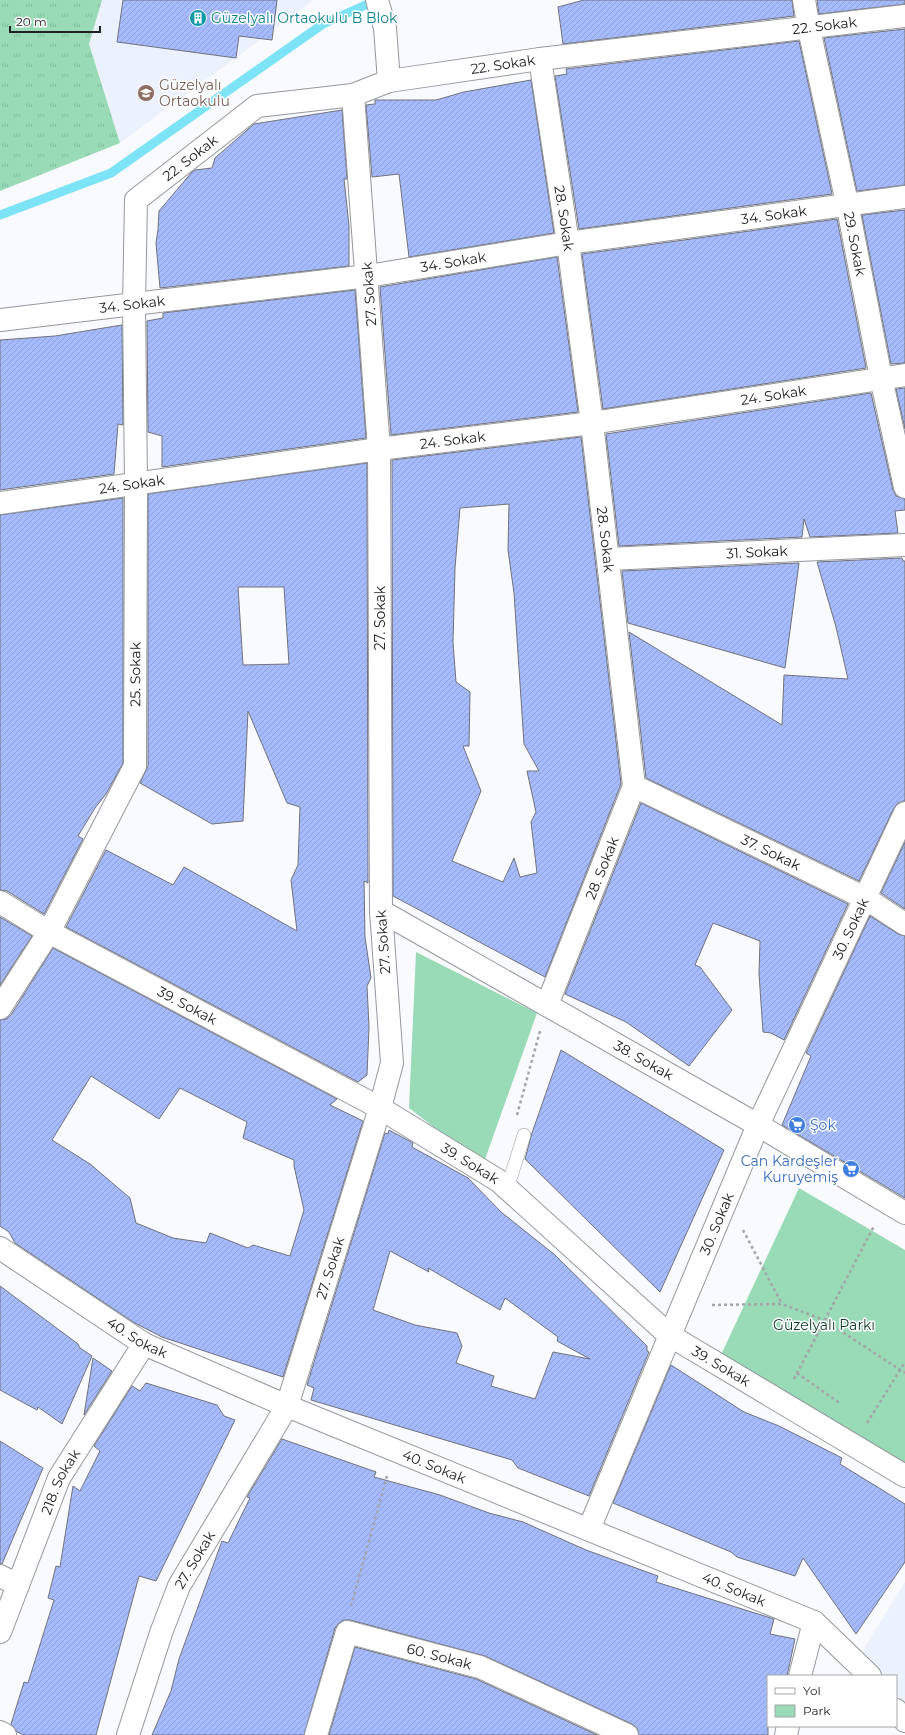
<svg xmlns="http://www.w3.org/2000/svg" width="905" height="1735" viewBox="0 0 905 1735" font-family="Montserrat,sans-serif">
<style>
.built{fill:#ecf1fe}
.grass{fill:url(#grass-tufts)}
.park{fill:#98dbb6}
.lines{fill:none;stroke-linecap:round;stroke-linejoin:round}
.stream{stroke:#7de3f7;stroke-width:9}
.building{fill:url(#building-hatch);stroke:#707278;fill-rule:evenodd}
.lane-casing{stroke:#95979d;stroke-width:14}
.street-casing{stroke:#95979d;stroke-width:24}
.path{stroke:#a4a5a8;stroke-width:2.5;stroke-dasharray:3 3;stroke-linecap:butt}
.lane{stroke:#fff;stroke-width:13}
.street{stroke:#fff;stroke-width:22}
.labels{text-anchor:middle;dominant-baseline:central;stroke-width:3;stroke-linejoin:round;paint-order:stroke}
.culture-label{font-size:14px;fill:#0d838f;stroke:#fff;text-anchor:start}
.street-label{font-size:14px;fill:#202123;stroke:#fff}
.education-label{font-size:14px;fill:#785e54;stroke:#fff;text-anchor:start}
.shop-label{font-size:14px;fill:#366cbe;stroke:#fff;text-anchor:start}
.park-label{font-size:14px;fill:#0c3a26;stroke:#fff}
</style>
<defs>
<pattern id="grass-tufts" width="24" height="20" patternUnits="userSpaceOnUse"><rect width="24" height="20" fill="#98dbb6"/><path d="M3 7l-1-3M5 7V3M7 7l1-3M15 17l-1-3M17 17v-4M19 17l1-3" fill="none" stroke="#83bc9c"/></pattern>
<pattern id="building-hatch" width="6" height="6" patternUnits="userSpaceOnUse"><rect width="6" height="6" fill="#a5bbfe"/><path d="M-1 1l2-2M0 6l6-6M5 7l2-2" fill="none" stroke="#8ea0d9"/></pattern>
</defs>
<rect width="100%" height="100%" fill="#f9fafe"/>
<!-- built -->
<path class="built" d="M102 0H314L120 143 89 44Z
M905 1582V1710L896 1698V1676H879L861 1653Z"/>
<!-- grass -->
<path class="grass" d="M0 0H102L89 44 120 143 0 191Z"/>
<!-- park -->
<path class="park" d="M416 952 537 1013 483 1165 409 1108Z
M799 1188 905 1250V1468L720 1357Z"/>
<g class="lines">
<!-- stream -->
<path class="stream" d="M0 215 111 173 323 24 377 0"/>
</g>
<!-- building -->
<path class="building" d="M123 0H277L272 40 239 36 236 58 117 42Z
M584 0H792L794 16 563 44 558 7Z
M817 0H905V4L819 14Z
M905 29V185L857 191 824 38Z
M799 41 832 194 579 229 555 76 567 74 566 69Z
M531 80 554 233 409 257 399 174 372 177 366 105 375 104V100H436L464 92Z
M342 110 347 179H344L349 226V266L160 288 156 243 158 230 159 211 192 172 195 170 212 168 215 158 254 124Z
M905 210V363L891 364 862 215Z
M837 219 866 368 603 409 582 254Z
M557 257 578 412 391 435 380 287Z
M355 290 366 438 162 467V436L148 432 147 321 163 318V313Z
M122 325 123 425 118 424 114 474 0 490V340L55 336Z
M905 388V429L896 389Z
M871 393 893 490 896 496 905 499V510L895 511 898 533 810 537 804 519 802 537 619 546 606 434Z
M581 437 621 784 545 977 393 896 392 460ZM509 504 508 550 514 593 524 744 539 771H527L536 812 531 822 537 873 520 877 514 858 503 882 452 861 481 791 463 746H469L470 692 456 682 453 642 455 568 460 508Z
M367 463 368 883 364 881 365 937 371 978 367 986 369 1027 367 1075 358 1082 66 927 106 850 173 885 184 867 297 931 291 880 298 865 300 807 287 803 248 711 243 821 212 824 140 783 148 766V494ZM238 587H284L289 664 243 665Z
M123 498V763L106 794 95 808 78 836 83 839 44 914 7 891 0 890V515Z
M902 558 903 561H905V801L898 803 894 808 859 881 646 778 629 632 782 725 784 675 848 679 836 627 817 562Z
M799 563 785 668 628 623 622 571Z
M641 803 848 904 784 1040 771 1033 763 1032 759 974 760 941 713 923 695 965 700 967 732 1010 689 1066 626 1022 565 994Z
M905 842V909L881 893Z
M870 916 898 934 905 936V1198L782 1125 811 1056 806 1053Z
M0 917 32 936 0 985Z
M53 948 337 1099 330 1105 363 1121 283 1377 162 1337 133 1322 15 1243 9 1232 0 1226V1020L6 1019 11 1015ZM91 1076 159 1119 180 1088 247 1122 243 1138 294 1160V1166L304 1210 290 1256 253 1245 248 1248 210 1233 206 1243 173 1238 136 1223 130 1198 90 1164 52 1140Z
M561 1050 724 1150 660 1292 525 1159 532 1133Z
M389 1130 413 1143 412 1147 468 1178 501 1212 555 1255 647 1346V1351L649 1352 589 1496 518 1468 512 1460 311 1400 314 1388 307 1385 385 1133 388 1134ZM390 1251 429 1272 428 1268 500 1310 505 1298 558 1337 557 1341 590 1359 553 1352 535 1399 491 1386 494 1376 456 1363 462 1346 457 1333 415 1325 373 1310Z
M0 1286 78 1344 80 1348 92 1356 62 1424 38 1407 37 1410 0 1390Z
M93 1358 112 1371 84 1415Z
M671 1365 744 1412 779 1426 842 1458 840 1464 905 1504V1562L856 1634 803 1558 795 1576 737 1557 731 1552 613 1503Z
M146 1383 217 1405 224 1416 235 1420 156 1581 139 1576 96 1735H24L17 1732 11 1724 24 1682 28 1683 54 1600 48 1598 56 1566 60 1567 73 1486 80 1491 100 1451 94 1446 132 1386 140 1391Z
M282 1439 376 1472 374 1477 440 1495 489 1513 523 1522 586 1550 658 1576 656 1582 774 1619 770 1634 795 1639 787 1676H768V1735H639L637 1728 632 1724 485 1656 350 1620H344L339 1623 335 1628 304 1735H152L171 1691 179 1659 222 1541 228 1543 250 1498 247 1497Z
M0 1441 43 1468 2 1564H0Z
M355 1647 476 1679 597 1735H329Z"/>
<g class="lines">
<!-- lane casing -->
<g class="lane-casing">
<path id="lane" d="M507 1189 524 1135"/>
</g>
<!-- street casing -->
<g class="street-casing">
<g id="street">
<path d="M377 0 385 28 389 81"/>
<path id="s1" d="M804 0 809 29 847 203 881 378 905 487"/>
<path id="s2" d="M540 59 568 243 592 423 634 786 547 1005"/>
<path id="s3" d="M0 320 368 276 568 243 905 197"/>
<path id="s4" d="M0 503 379 449 592 423 905 375"/>
<path id="s5" d="M608 559 905 545"/>
<path id="s6" d="M634 786 865 898 905 924"/>
<path id="s7" d="M0 902 49 932 380 1108 499 1181 669 1335 905 1476"/>
<path id="s8" d="M381 911 758 1125 905 1213"/>
<path id="s9" d="M0 1008 49 932 135 766 136 484 134 305 136 200 257 106 353 95 389 81 540 59 905 16"/>
<path id="s10" d="M0 1248 144 1344 287 1406 814 1622 870 1676"/>
<path id="s11" d="M589 1529 758 1125 905 813"/>
<path d="M0 1576 18 1585"/>
<path id="s12" d="M0 1632 59 1478 144 1344"/>
<path d="M800 1676 814 1622"/>
<path d="M896 1710 905 1721"/>
<path d="M0 1732 5 1735"/>
<path id="s13" d="M128 1735 161 1633 179 1586 287 1406 380 1108 392 1063 381 911 379 449 353 95"/>
<path id="s14" d="M316 1735 347 1632 480 1667 627 1735"/>
<path d="M786 1735 788 1726"/>
</g>
</g>
<!-- path -->
<path class="path" d="M517 1115 540 1031
M743 1230 782 1304
M712 1305 782 1304 824 1320 905 1373
M797 1373 841 1404
M794 1379 874 1226
M867 1423 905 1362
M351 1606 387 1476"/>
<!-- lane -->
<use href="#lane" class="lane"/>
<!-- street -->
<use href="#street" class="street"/>
</g>
<!-- icons -->
<defs>
<g id="building-disc" transform="scale(0.9)"><circle r="9.5" fill="#0f9aa8" stroke="#fff"/><path d="M-4-6H4V6H1V3H-1V6H-4ZM-2.5-4.3h1.7v1.8h-1.7ZM.8-4.3h1.7v1.8H.8ZM-2.5-1h1.7V.8h-1.7ZM.8-1h1.7V.8H.8Z" fill="#fff"/></g>
<g id="school-disc" transform="scale(0.9)"><circle r="9.5" fill="#8d6e63" stroke="#fff"/><path d="M0-5L7-2L0 1L-7-2ZM-4 1L0 2.5L4 1V4Q0 6-4 4Z" fill="#fff"/></g>
<g id="supermarket-disc" transform="scale(0.9)"><circle r="9.5" fill="#3f7fe0" stroke="#fff"/><path d="M-6-5.5h2.5l.6 2H6L4.5 2H-2.5L-4.4-4H-6ZM-1.5 3.2a1.3 1.3 0 1 0 .1 0ZM3 3.2a1.3 1.3 0 1 0 .1 0Z" fill="#fff"/></g>
</defs>
<g fill-rule="evenodd">
<use href="#building-disc" x="198" y="18"/>
<use href="#school-disc" x="146" y="93"/>
<use href="#supermarket-disc" x="797" y="1125"/>
<use href="#supermarket-disc" x="851" y="1169"/>
</g>
<g class="labels">
<!-- culture labels -->
<g class="culture-label">
<text x="211" y="18">Güzelyalı Ortaokulu B Blok</text>
</g>
<!-- street labels -->
<g class="street-label">
<text stroke="none"><textPath href="#s9" startOffset="1571">22. Sokak</textPath></text>
<text stroke="none"><textPath href="#s9" startOffset="1247">22. Sokak</textPath></text>
<text stroke="none"><textPath href="#s9" startOffset="912">22. Sokak</textPath></text>
<text stroke="none"><textPath href="#s3" startOffset="781">34. Sokak</textPath></text>
<text stroke="none"><textPath href="#s2" startOffset="161">28. Sokak</textPath></text>
<text stroke="none"><textPath href="#s1" startOffset="249">29. Sokak</textPath></text>
<text stroke="none"><textPath href="#s3" startOffset="457">34. Sokak</textPath></text>
<text transform="translate(369 294) rotate(-94)">27. Sokak</text>
<text stroke="none"><textPath href="#s3" startOffset="133">34. Sokak</textPath></text>
<text stroke="none"><textPath href="#s4" startOffset="781">24. Sokak</textPath></text>
<text stroke="none"><textPath href="#s4" startOffset="457">24. Sokak</textPath></text>
<text stroke="none"><textPath href="#s4" startOffset="133">24. Sokak</textPath></text>
<text stroke="none"><textPath href="#s2" startOffset="485">28. Sokak</textPath></text>
<text stroke="none"><textPath href="#s5" startOffset="149">31. Sokak</textPath></text>
<text transform="translate(380 618) rotate(-90)">27. Sokak</text>
<text stroke="none"><textPath href="#s9" startOffset="369">25. Sokak</textPath></text>
<text stroke="none"><textPath href="#s6" startOffset="152">37. Sokak</textPath></text>
<text transform="translate(602 868) rotate(-68)">28. Sokak</text>
<text stroke="none"><textPath href="#s11" startOffset="655">30. Sokak</textPath></text>
<text transform="translate(383 942) rotate(-94)">27. Sokak</text>
<text stroke="none"><textPath href="#s7" startOffset="214">39. Sokak</textPath></text>
<text stroke="none"><textPath href="#s8" startOffset="302">38. Sokak</textPath></text>
<text stroke="none"><textPath href="#s7" startOffset="538">39. Sokak</textPath></text>
<text stroke="none"><textPath href="#s11" startOffset="331">30. Sokak</textPath></text>
<text stroke="none"><textPath href="#s13" startOffset="512">27. Sokak</textPath></text>
<text stroke="none"><textPath href="#s10" startOffset="164">40. Sokak</textPath></text>
<text stroke="none"><textPath href="#s7" startOffset="862">39. Sokak</textPath></text>
<text stroke="none"><textPath href="#s10" startOffset="488">40. Sokak</textPath></text>
<text stroke="none"><textPath href="#s12" startOffset="162">218. Sokak</textPath></text>
<text stroke="none"><textPath href="#s13" startOffset="188">27. Sokak</textPath></text>
<text stroke="none"><textPath href="#s10" startOffset="812">40. Sokak</textPath></text>
<text stroke="none"><textPath href="#s14" startOffset="203">60. Sokak</textPath></text>
</g>
<!-- education labels -->
<g class="education-label">
<text x="159" y="85">Güzelyalı<tspan x="159" dy="16">Ortaokulu</tspan></text>
</g>
<!-- shop labels -->
<g class="shop-label">
<text x="810" y="1125">Şok</text>
<text x="838" y="1161" text-anchor="end">Can Kardeşler<tspan x="838" dy="16">Kuruyemiş</tspan></text>
</g>
<!-- park labels -->
<g class="park-label">
<text x="824" y="1325">Güzelyalı Parkı</text>
</g>
</g>
<!-- legend -->
<rect x="767" y="1675" width="130" height="52" fill="#ffffff" stroke="#a6a6a7"/>
<rect x="775" y="1688" width="20" height="6" fill="#ffffff" stroke="#a6a6a7"/>
<text x="803" y="1695" font-size="12" fill="#202123">Yol</text>
<rect x="775" y="1705" width="20" height="12" fill="#98dbb6" stroke="#a6a6a7"/>
<text x="803" y="1715" font-size="12" fill="#202123">Park</text>
<!-- scale -->
<path d="M10 26v6h90v-6" fill="none" stroke="#202123" stroke-width="2"/>
<text x="16" y="26" font-size="12" fill="#202123" stroke="#ffffff" stroke-width="3" paint-order="stroke">20 m</text>
</svg>
